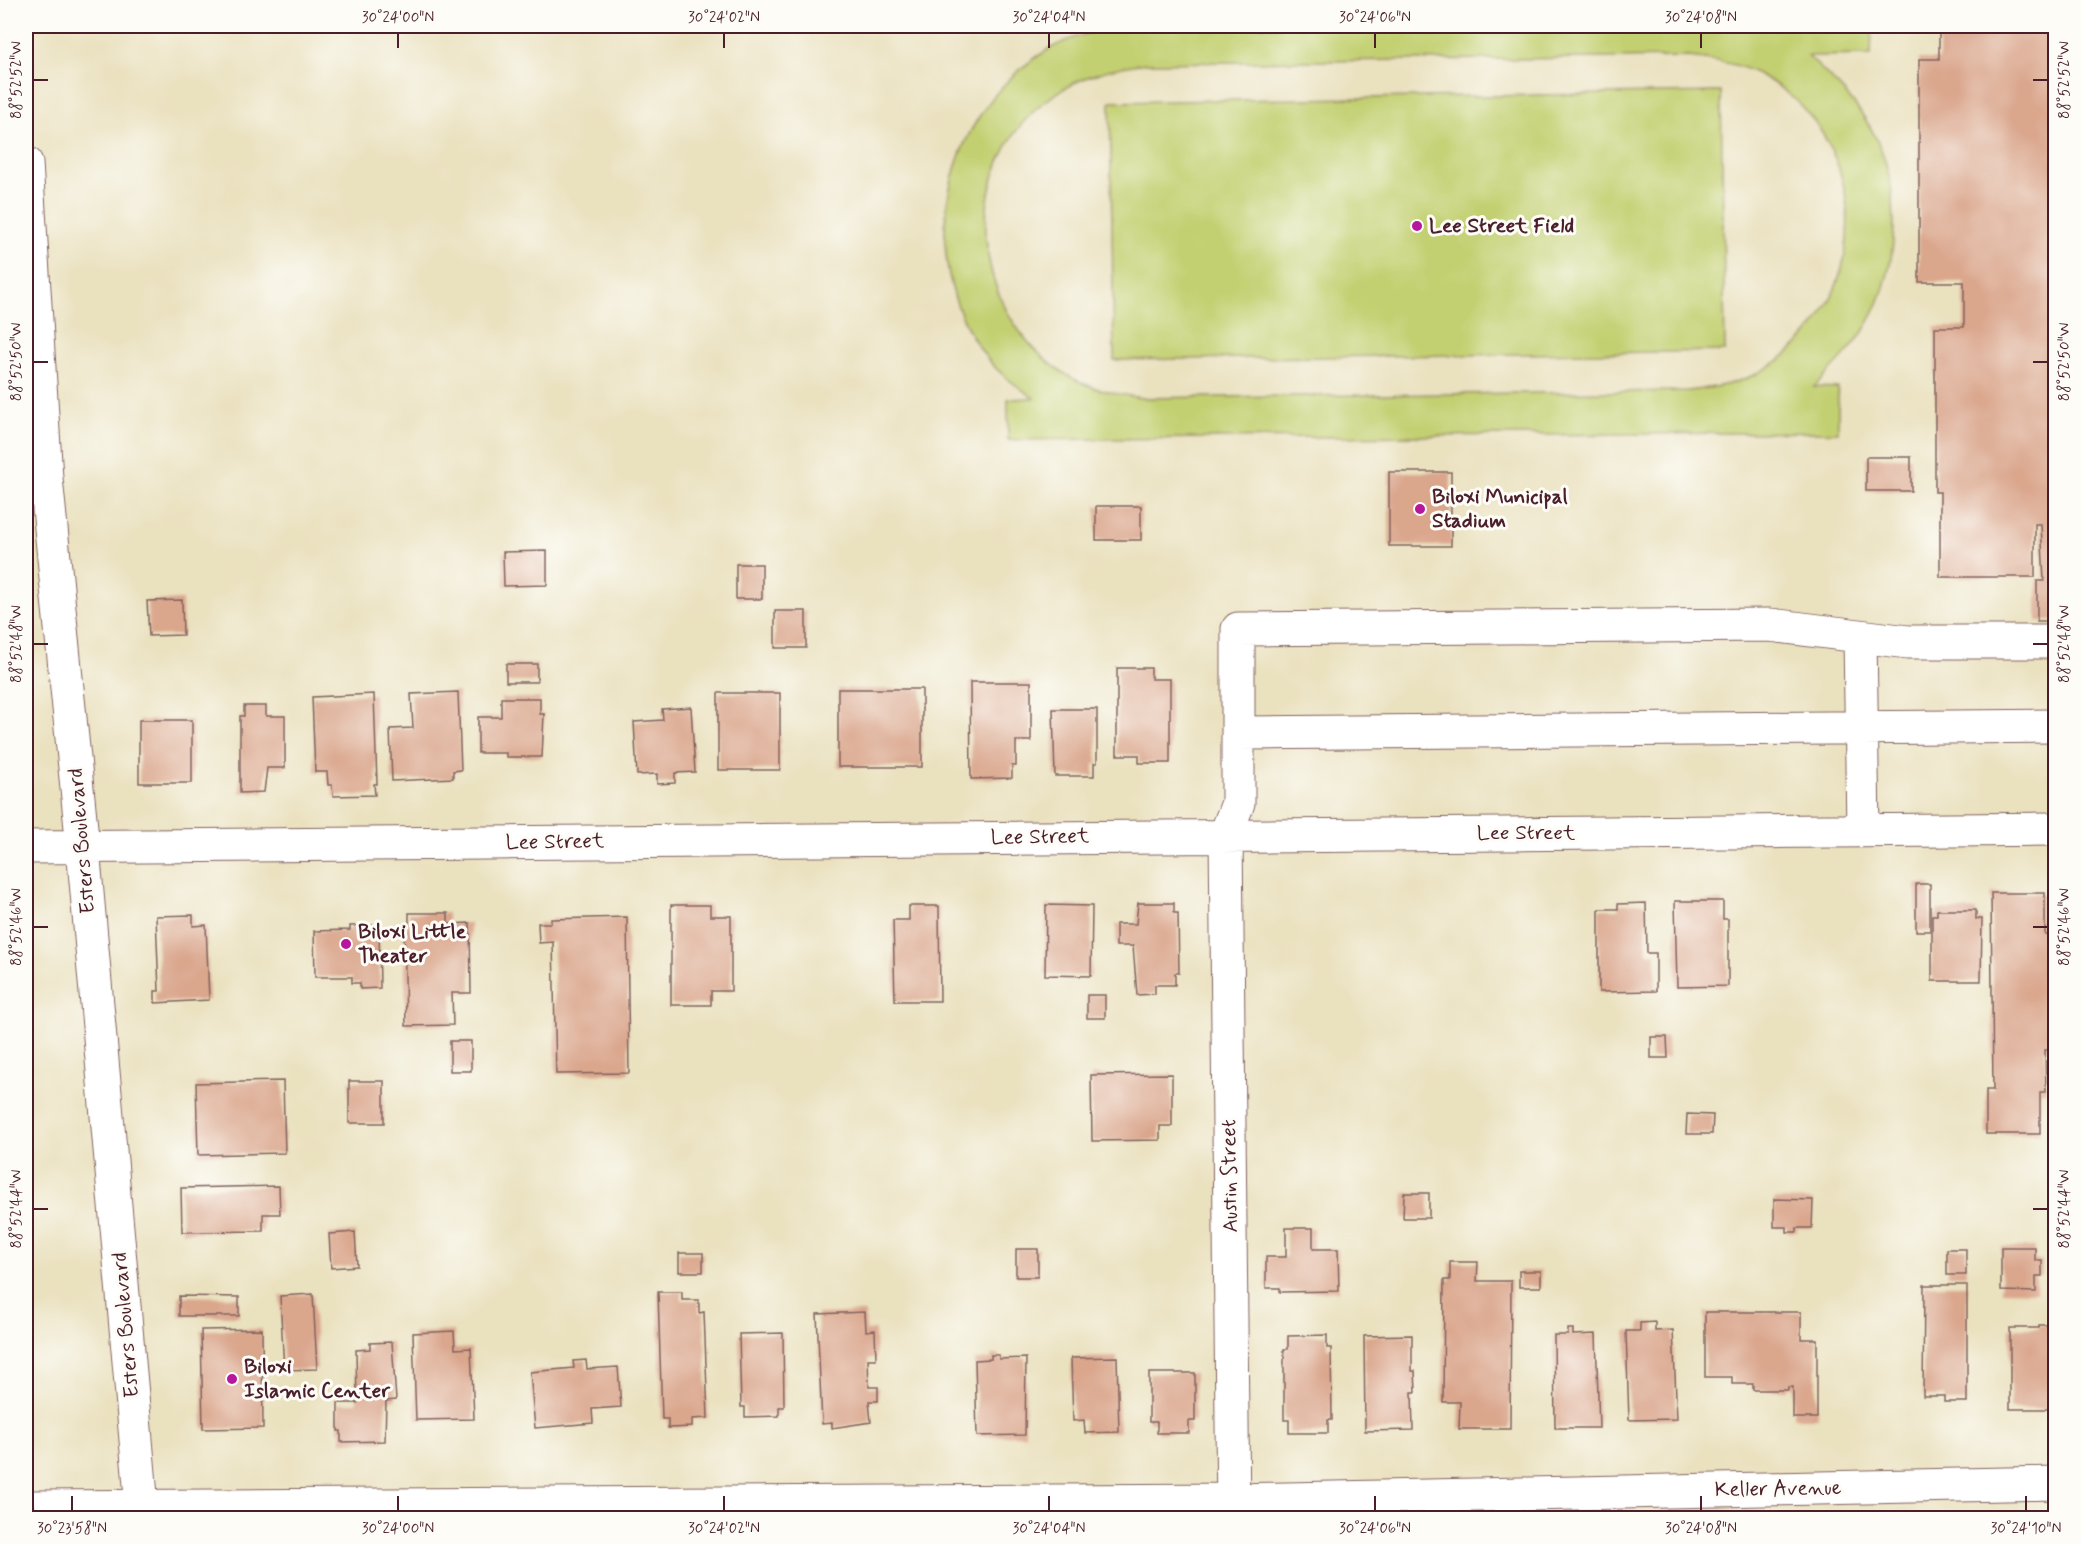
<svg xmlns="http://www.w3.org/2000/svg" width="2081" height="1544" viewBox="0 0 2081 1544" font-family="Mynerve,sans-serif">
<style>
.green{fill:#c3d071;stroke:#86784e;stroke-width:1.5;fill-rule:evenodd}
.building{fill:#daa68c}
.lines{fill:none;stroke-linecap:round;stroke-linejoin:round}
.minor-casing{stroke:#82635f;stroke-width:35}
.minor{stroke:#fff;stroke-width:33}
.rail-casing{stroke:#4a1f2b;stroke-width:7}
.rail{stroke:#fdfcf7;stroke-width:4.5;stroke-dasharray:14;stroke-linecap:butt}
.ticks{fill:none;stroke:#4a1f2b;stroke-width:2}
.poi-dot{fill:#b5179e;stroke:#fdfcf7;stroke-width:2}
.labels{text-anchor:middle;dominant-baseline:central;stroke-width:6;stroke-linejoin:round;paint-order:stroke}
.poi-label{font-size:21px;font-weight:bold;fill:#4a1f2b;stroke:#fdfcf7;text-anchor:start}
.street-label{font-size:21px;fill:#4a1f2b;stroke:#fdfcf7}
.neatline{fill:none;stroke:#4a1f2b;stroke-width:2}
.ticks-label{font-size:15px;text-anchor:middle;fill:#4a1f2b}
</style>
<rect width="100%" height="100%" fill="#fdfcf7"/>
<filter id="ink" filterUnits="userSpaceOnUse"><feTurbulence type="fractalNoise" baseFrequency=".0167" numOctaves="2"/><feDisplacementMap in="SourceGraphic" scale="12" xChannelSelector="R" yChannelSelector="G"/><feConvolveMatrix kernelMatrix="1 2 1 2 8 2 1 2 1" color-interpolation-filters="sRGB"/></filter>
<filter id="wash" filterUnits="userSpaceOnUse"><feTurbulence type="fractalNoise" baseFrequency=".008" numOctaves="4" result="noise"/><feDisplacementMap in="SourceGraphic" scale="24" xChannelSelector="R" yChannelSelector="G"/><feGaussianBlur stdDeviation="1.35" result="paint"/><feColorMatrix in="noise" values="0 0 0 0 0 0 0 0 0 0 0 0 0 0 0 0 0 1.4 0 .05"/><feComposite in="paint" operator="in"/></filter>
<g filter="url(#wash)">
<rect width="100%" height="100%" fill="#eae1bf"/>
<!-- green -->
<path class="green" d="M1113 26H1872L1871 55 1808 56C1828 76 1848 93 1863 116 1904 175 1903 265 1867 325 1853 349 1834 368 1814 387L1838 388V432L1008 440V399L1034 398C1017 386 1000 375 986 357 911 259 943 111 1049 49 1069 38 1091 32 1113 26ZM1690 57C1713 60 1735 63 1756 73 1880 136 1877 315 1754 375 1733 385 1710 388 1688 391L1142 398C1119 394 1097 391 1076 380 970 325 951 165 1054 95 1083 75 1113 67 1147 63Z
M1721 92 1725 351 1114 360 1110 102Z"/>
<g id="blocks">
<!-- building -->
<path class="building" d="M1939 26H2056V621H2037V581H2044L2041 524H2035V577H1940V492H1935V327H1964V282H1919V59H1939Z
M1866 457H1911V491H1866Z
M1389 472H1451V546H1389Z
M1096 506H1141V540H1096Z
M547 551V585L504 586 503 552Z
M736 564H762V599H736Z
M182 600 183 635 149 636 147 601Z
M775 611H806V648H775Z
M506 664H537V682H506Z
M1117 668H1151V679H1170V763H1139V755H1117Z
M970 682H1031V741H1016V766H1012V778L971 779Z
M838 689H922V767H838Z
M458 692 461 770 453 771V778L392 781 390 729 413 728 411 694Z
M718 693H780V770H718Z
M374 694 377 784H374L375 795 333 796 332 785H328L327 772H315L312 697Z
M501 698H540V714H544L542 757H506V753H478V717H501Z
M244 706H266V716H285V768H267L264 792 240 793V716H244Z
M691 707 695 772 675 773V783L657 784V774L637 775 634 722 663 720 662 709Z
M1053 709H1097V763H1094V776H1055Z
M139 720H192V783H139Z
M1916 884H1930V931H1916Z
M1991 893H2045V935H2056V1050H2045L2046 1092H2040V1134H1986V1090H1993Z
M1675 901H1723V919H1728V986L1677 987Z
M1138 903H1174V913H1178L1179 973H1175V985H1155V994L1137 995 1133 946H1116V924H1136Z
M1646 903 1647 953H1656V991L1599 992V909H1618V904Z
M671 905H710V916H731V991H711V1005H671Z
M1046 905 1092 906 1091 976 1045 975Z
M909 906H939L940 1001H895L893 920H909Z
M1937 910H1976V919H1982L1981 981H1932V915H1937Z
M409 913H448V924L470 923 471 993H452L453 1025 406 1026 404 925H409Z
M193 915V926L206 925 209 1000 155 1003V991H159L156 916Z
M627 917 629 1073 556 1074 553 942 539 943 538 923H551V919Z
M379 925 380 988 360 989V983H352V977H315L314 931 350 930V926Z
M1087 995H1105V1018H1087Z
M1651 1037H1667L1668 1058H1651Z
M450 1041H471V1071H450Z
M1172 1074V1126H1160V1140L1092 1141 1091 1075Z
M283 1081 285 1153 198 1155 196 1083Z
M349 1081H384V1123H349Z
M1687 1114 1713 1115 1712 1134H1686Z
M279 1186 280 1214H263V1231L182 1232 181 1188Z
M1404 1193H1429V1218H1403Z
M1774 1199 1813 1200 1812 1228H1797V1232H1787V1227H1774Z
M1286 1228H1313V1249H1338L1339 1291 1280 1292V1288H1266V1257H1286Z
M355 1232 357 1266 331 1268 329 1234Z
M2001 1247H2035V1260H2042V1276H2036V1292L2001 1291Z
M1016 1249H1038V1277H1016Z
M1947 1249H1966V1275H1947Z
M679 1253H703V1272H679Z
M1450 1262H1478L1477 1281H1511L1510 1429H1459L1460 1402H1443L1444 1280H1450Z
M1519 1271H1541V1287H1519Z
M1924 1285H1967V1402H1944V1396H1923Z
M658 1292H682V1300H699V1313L704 1312 708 1418 692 1419V1427L668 1428V1419H662Z
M313 1294 317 1369 284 1370 280 1296Z
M179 1296 239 1297V1316H179Z
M865 1312 866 1331 875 1330 876 1359H868L869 1387H878V1401H869L871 1422 832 1428V1423L822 1424 817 1314Z
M1705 1312H1801V1339H1817V1418H1793V1387H1788V1390H1753V1384H1732V1377H1705Z
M1655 1322V1331L1673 1330 1677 1419 1629 1420 1626 1331H1640V1323Z
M2039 1325H2049V1329H2056L2055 1409H2010V1328H2039Z
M262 1329 263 1428 203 1429 201 1330Z
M1568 1329H1573V1335L1596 1334 1599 1428H1555L1554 1335H1568Z
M454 1331 455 1349 471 1348 474 1419 416 1420 413 1333Z
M783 1333 784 1407H779V1416L745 1417V1407H741L739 1334Z
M1327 1335V1348H1331L1332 1420H1328V1433H1289V1420H1284V1349H1288V1336Z
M1412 1335V1371H1415L1416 1392H1412L1413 1430 1365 1431 1364 1336Z
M392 1342 396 1400 386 1401 385 1441 341 1442V1431H338V1403H357L356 1350 370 1349V1343Z
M991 1355H999V1359L1026 1358 1025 1435 977 1436 975 1360 991 1359Z
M1117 1357 1119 1432 1085 1433 1084 1420 1073 1421 1071 1358Z
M586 1360 587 1369 618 1367 621 1407 592 1409 593 1423 535 1428 530 1372 574 1368 573 1361Z
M1149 1373H1195V1421H1189V1433H1157V1422H1149Z"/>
</g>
</g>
<g filter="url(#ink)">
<use href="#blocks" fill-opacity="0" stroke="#82635f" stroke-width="1.5"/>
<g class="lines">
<!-- minor casing -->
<g class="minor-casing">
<path id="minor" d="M26 163 46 478 83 848 143 1518
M1860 637 1863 830
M1238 733 2056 726
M26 847 2056 829
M26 1507 1233 1500 2056 1483
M1233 1518 1226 834 1238 803V629L1770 625 1908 642H2056"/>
</g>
<!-- minor -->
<use href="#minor" class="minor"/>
<!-- rail casing -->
<g class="rail-casing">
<path id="rail" d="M26 1460 31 1518"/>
</g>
<!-- rail -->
<use href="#rail" class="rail"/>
</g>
</g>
<!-- ticks -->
<path class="ticks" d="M398 33V48M724 33V48M1049 33V48M1375 33V48M1701 33V48M33 80H48M2033 80H2048M33 362H48M2033 362H2048M33 644H48M2033 644H2048M33 927H48M2033 927H2048M33 1209H48M2033 1209H2048M72 1496V1511M398 1496V1511M724 1496V1511M1049 1496V1511M1375 1496V1511M1701 1496V1511M2026 1496V1511"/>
<!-- markers -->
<g class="poi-dot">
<circle cx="1417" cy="226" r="6"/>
<circle cx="1420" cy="509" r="6"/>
<circle cx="346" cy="944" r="6"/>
<circle cx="232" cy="1379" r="6"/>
</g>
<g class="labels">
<!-- poi labels -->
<g class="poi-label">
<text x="1429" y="226">Lee Street Field</text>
<text x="1432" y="497">Biloxi Municipal<tspan x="1432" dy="24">Stadium</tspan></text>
<text x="358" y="932">Biloxi Little<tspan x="358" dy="24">Theater</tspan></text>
<text x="244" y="1367">Biloxi<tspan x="244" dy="24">Islamic Center</tspan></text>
</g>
<!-- street labels -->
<g class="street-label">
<text x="1526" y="833">Lee Street</text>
<text transform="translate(1040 837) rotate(-1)">Lee Street</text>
<text transform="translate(82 841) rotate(-95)">Esters Boulevard</text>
<text transform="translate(555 842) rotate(-1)">Lee Street</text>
<text transform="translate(1230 1176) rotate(-91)">Austin Street</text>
<text transform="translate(126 1325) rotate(-95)">Esters Boulevard</text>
<text transform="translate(1778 1489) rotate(-1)">Keller Avenue</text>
</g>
</g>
<!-- margin -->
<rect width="2081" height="1544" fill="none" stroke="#fdfcf7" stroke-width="66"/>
<rect x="33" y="33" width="2015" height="1478" class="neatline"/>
<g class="ticks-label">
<text x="398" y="22">30°24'00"N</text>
<text x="724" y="22">30°24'02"N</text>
<text x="1049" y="22">30°24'04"N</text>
<text x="1375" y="22">30°24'06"N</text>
<text x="1701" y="22">30°24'08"N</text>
<text transform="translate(2064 80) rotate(-90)" y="5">88°52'52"W</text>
<text transform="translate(16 80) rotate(-90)" y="5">88°52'52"W</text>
<text transform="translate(2064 362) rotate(-90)" y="5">88°52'50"W</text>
<text transform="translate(16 362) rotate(-90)" y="5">88°52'50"W</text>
<text transform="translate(2064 644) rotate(-90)" y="5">88°52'48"W</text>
<text transform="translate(16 644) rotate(-90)" y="5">88°52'48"W</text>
<text transform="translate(2064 927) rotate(-90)" y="5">88°52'46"W</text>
<text transform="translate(16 927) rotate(-90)" y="5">88°52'46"W</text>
<text transform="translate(2064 1209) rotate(-90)" y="5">88°52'44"W</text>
<text transform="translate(16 1209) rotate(-90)" y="5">88°52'44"W</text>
<text x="72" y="1533">30°23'58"N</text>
<text x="398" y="1533">30°24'00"N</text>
<text x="724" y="1533">30°24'02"N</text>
<text x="1049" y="1533">30°24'04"N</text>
<text x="1375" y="1533">30°24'06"N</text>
<text x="1701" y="1533">30°24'08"N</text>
<text x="2026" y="1533">30°24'10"N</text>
</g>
</svg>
